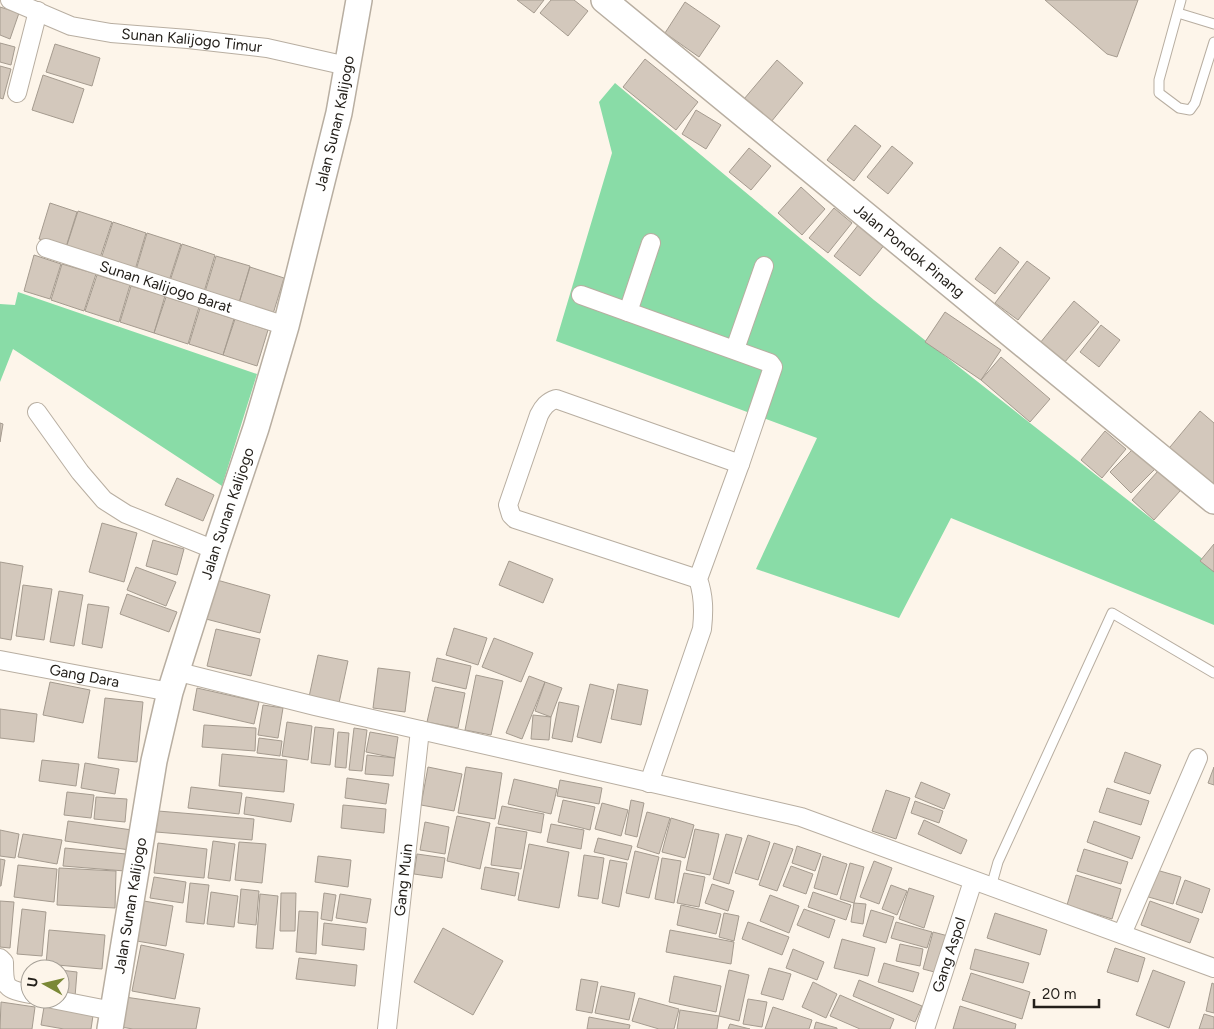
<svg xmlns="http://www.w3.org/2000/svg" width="1214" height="1029" viewBox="0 0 1214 1029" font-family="Figtree,sans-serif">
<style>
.green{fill:#89dca7}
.building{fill:#d3c8bc;stroke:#a59b8f}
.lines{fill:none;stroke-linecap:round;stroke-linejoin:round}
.lane-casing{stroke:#b8aea1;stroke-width:11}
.street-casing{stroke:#b8aea1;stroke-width:20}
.secondary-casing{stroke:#b8aea1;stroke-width:28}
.lane{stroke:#fff;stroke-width:9}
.street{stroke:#fff;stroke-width:18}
.secondary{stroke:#fff;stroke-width:25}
.labels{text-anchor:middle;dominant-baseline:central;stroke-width:5;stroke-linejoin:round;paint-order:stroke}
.street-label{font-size:15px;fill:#24201b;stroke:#fdf5ea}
</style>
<rect width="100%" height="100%" fill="#fdf5ea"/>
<!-- green -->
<path class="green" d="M615 83 874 300 1214 568V625L951 518 899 618 756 569 817 438 556 341 612 153 599 102Z
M18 292 257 374 222 486 13 349 0 382V304L15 305Z"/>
<!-- building -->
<path class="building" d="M517 0H544L534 13Z
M551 0H574L588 11 568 36 540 13Z
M1045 0H1138L1117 57 1107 54Z
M685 2 720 26 699 57 665 33Z
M0 7 19 13 10 39 0 35Z
M0 43 15 47 11 65 0 62Z
M55 44 100 58 92 86 46 72Z
M645 59 698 102 676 130 623 87Z
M777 60 803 83 771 122 744 99Z
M0 66 11 69 3 99 0 98Z
M43 75 84 89 73 123 32 110Z
M696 110 721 125 706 149 682 134Z
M855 125 881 146 854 181 827 160Z
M892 146 913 163 888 194 867 177Z
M749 148 771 166 751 190 729 172Z
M801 187 825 209 802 235 778 213Z
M50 203 77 212 66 247 39 239Z
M834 208 852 223 828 253 809 238Z
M78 211 112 222 100 258 66 248Z
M113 222 146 233 135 270 101 259Z
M859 224 885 244 860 276 834 256Z
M147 233 181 244 169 281 136 270Z
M182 244 215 255 204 292 170 281Z
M1000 247 1019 262 995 294 975 279Z
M34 255 61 264 50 299 24 291Z
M216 256 250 266 239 303 205 292Z
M1027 261 1050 278 1018 320 995 303Z
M62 264 96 274 84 311 51 300Z
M250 267 284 278 273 314 239 303Z
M97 275 130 285 119 322 85 311Z
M131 286 165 296 154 333 120 322Z
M166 297 199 307 188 344 154 333Z
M1074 301 1099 322 1064 363 1040 343Z
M200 308 234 319 223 355 189 344Z
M945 312 1001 350 981 380 925 342Z
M235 319 268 330 257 366 223 355Z
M1101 325 1120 340 1099 367 1080 352Z
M1001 357 1050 399 1030 422 981 380Z
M1200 411 1214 423V494L1165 453Z
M0 423 3 424 0 442Z
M1105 431 1126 449 1102 478 1081 460Z
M1135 447 1156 468 1131 493 1110 472Z
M1158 471 1180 491 1154 520 1132 500Z
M177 478 214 495 203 521 165 505Z
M102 523 137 533 124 582 89 572Z
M153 540 184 549 177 575 146 566Z
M1214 544V572L1200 561Z
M509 561 553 579 543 603 499 585Z
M0 562 23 566 11 640 0 638Z
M136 567 176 582 166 606 127 590Z
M217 580 270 595 260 633 206 619Z
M23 585 52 589 44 640 16 636Z
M59 591 83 595 74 646 50 642Z
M127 594 177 612 169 632 120 614Z
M88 604 109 607 102 648 82 644Z
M454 628 487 638 478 665 446 655Z
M216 629 260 639 251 676 207 666Z
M494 638 533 653 521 682 482 667Z
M318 655 348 661 339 703 309 697Z
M437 658 471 666 466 689 432 681Z
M378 668 410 672 405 712 373 708Z
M476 675 503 681 491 735 465 730Z
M529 676 545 682 522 739 506 733Z
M50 682 90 690 83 723 43 715Z
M545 682 562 688 551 717 535 711Z
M590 684 614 690 601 743 577 737Z
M618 684 648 690 641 725 611 719Z
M435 687 465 693 458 728 427 722Z
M197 688 259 702 254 724 193 710Z
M105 698 143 702 137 762 98 758Z
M559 702 579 706 572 742 552 738Z
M263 705 283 708 278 738 258 735Z
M0 709 37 714 34 742 0 738Z
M533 715 551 717 549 740 531 739Z
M287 722 312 726 308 760 282 756Z
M204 725 256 728 255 751 202 747Z
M315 727 334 729 330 765 311 763Z
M354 728 367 730 362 771 349 770Z
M338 732 349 733 346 768 335 767Z
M370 732 398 737 395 758 366 752Z
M259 738 282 741 280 756 257 753Z
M1125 752 1161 765 1150 794 1114 782Z
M222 754 287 760 284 792 219 786Z
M367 755 395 758 393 776 365 774Z
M42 760 79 764 76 786 39 781Z
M85 763 119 769 115 794 81 788Z
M428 767 462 774 454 811 421 805Z
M466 767 502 773 495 819 458 813Z
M1214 767V785L1208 783Z
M347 778 389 784 386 804 345 798Z
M514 779 557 789 551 814 508 804Z
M560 780 602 788 599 804 557 796Z
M921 782 950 794 944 809 915 797Z
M191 787 242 793 239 814 188 808Z
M1107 788 1149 801 1141 825 1099 812Z
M886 790 910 798 896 839 872 831Z
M67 792 94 795 91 818 64 815Z
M96 797 127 799 125 822 94 819Z
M246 797 294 804 291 822 244 814Z
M563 800 595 807 590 830 558 822Z
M631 800 644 803 637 837 625 834Z
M915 801 943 811 939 823 911 813Z
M602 803 628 810 621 836 595 829Z
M343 805 386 809 384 833 341 828Z
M502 806 544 814 541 833 498 824Z
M158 811 254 819 252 840 156 832Z
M647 812 670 818 659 854 637 847Z
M457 816 490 823 480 869 447 861Z
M671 818 694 825 685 858 662 852Z
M924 820 967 840 961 854 918 834Z
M68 821 132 830 130 850 65 841Z
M1094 821 1140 837 1132 859 1087 842Z
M425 822 449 827 445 854 420 850Z
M551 824 584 830 581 849 547 842Z
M496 827 527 832 521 869 491 865Z
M695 829 719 834 710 875 686 870Z
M0 830 19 834 15 858 0 856Z
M23 834 62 840 57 864 18 857Z
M726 834 742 838 729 884 713 879Z
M748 835 770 842 758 880 735 873Z
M598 838 632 846 628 860 594 852Z
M213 841 235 844 230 881 208 878Z
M239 842 266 844 262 883 235 880Z
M158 843 207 849 204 878 154 873Z
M774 843 793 849 777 891 759 885Z
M529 844 569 852 559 908 518 900Z
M797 846 821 854 815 871 792 863Z
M65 848 126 854 125 871 63 866Z
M1084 849 1128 862 1121 884 1077 871Z
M635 851 659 857 649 898 626 893Z
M417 854 445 858 442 878 414 874Z
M584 855 604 858 598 899 578 896Z
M318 856 351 860 348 887 315 882Z
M823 856 847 864 837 895 814 888Z
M662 858 681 861 674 903 655 899Z
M0 859 5 860 1 886H0Z
M610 860 627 863 619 907 602 903Z
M874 861 892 868 879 904 860 897Z
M850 863 864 867 854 903 840 899Z
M18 865 57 869 54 902 14 897Z
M791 866 813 874 806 894 783 886Z
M485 867 519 873 515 896 481 889Z
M59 868 116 871 115 908 57 905Z
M1153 869 1181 877 1173 904 1145 896Z
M684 873 705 877 699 907 677 903Z
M1076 875 1121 889 1112 919 1067 905Z
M154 877 186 882 183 903 150 898Z
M1185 880 1210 889 1202 913 1176 904Z
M190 883 209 885 204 924 186 922Z
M712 884 734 891 728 911 705 903Z
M891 885 907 891 897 915 882 909Z
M909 888 934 896 924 928 899 919Z
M241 889 259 891 256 925 238 923Z
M211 892 238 896 234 927 207 924Z
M813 892 851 905 846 920 808 907Z
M281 893H296L295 931H280Z
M324 893 336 895 332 921 321 919Z
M260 894 278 896 273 949 256 948Z
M340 894 371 899 367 923 336 918Z
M770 895 799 906 789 933 760 921Z
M138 900 173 906 166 946 131 940Z
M0 901 14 902 10 948 0 947Z
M1150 901 1199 919 1190 943 1141 925Z
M854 903 866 904 863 924 851 922Z
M681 905 721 914 716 934 677 925Z
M22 909 46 912 42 956 17 954Z
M804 909 835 920 829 938 797 925Z
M871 910 894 917 886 943 863 936Z
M299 911 318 912 316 954 296 952Z
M724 913 739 916 734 941 719 937Z
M995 913 1047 930 1040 955 987 938Z
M748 922 789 937 782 955 742 939Z
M896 922 932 932 927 948 891 938Z
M324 923 366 928 364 950 322 945Z
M443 928 503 961 473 1015 414 982Z
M49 930 105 935 102 969 46 964Z
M670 930 734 942 731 964 666 952Z
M933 932 952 937 942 974 923 969Z
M842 939 875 948 868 976 834 968Z
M900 944 923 949 920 966 896 961Z
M141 945 184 954 175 999 132 991Z
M1115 948 1145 958 1138 982 1107 972Z
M793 949 824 962 817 980 786 968Z
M975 949 1029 963 1023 983 970 969Z
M299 958 357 965 355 986 296 979Z
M884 963 919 973 913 992 878 982Z
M769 968 791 974 783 1000 761 994Z
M60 970 77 972 75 997 60 996Z
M729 970 749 975 739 1021 719 1016Z
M1153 970 1185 982 1169 1028 1136 1015Z
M971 973 1030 992 1022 1019 962 1000Z
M674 976 721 986 716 1012 669 1002Z
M581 979 598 982 592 1013 576 1010Z
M859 980 922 1006 915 1022 853 996Z
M813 982 837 994 826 1018 802 1007Z
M1212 983 1214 984V1013L1206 1011Z
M601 986 635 993 629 1020 595 1013Z
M840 995 894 1019 890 1029H860L830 1016Z
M125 997 200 1008 196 1029H133L121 1027Z
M639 998 679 1009 674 1029H659L632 1021Z
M748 999 767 1002 762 1027 743 1024Z
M45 1001 94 1009 91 1029H64L41 1025Z
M1 1002 35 1007 32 1029H0Z
M960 1006 1016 1024 1015 1029H953Z
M773 1007 812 1020 809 1029H765Z
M680 1010 719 1016 717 1029H677Z
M1204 1014 1214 1017V1029H1199Z
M589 1017 630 1025 629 1029H587Z
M816 1022 837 1028V1029H814Z
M730 1024 750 1029H728Z"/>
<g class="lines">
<!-- lane casing -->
<g class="lane-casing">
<path id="lane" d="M1181 0 1159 80V93L1179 108 1190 110 1195 103 1214 42
M1178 13 1214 24
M991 887 998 862 1112 613 1214 673"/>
</g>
<!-- street casing -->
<g class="street-casing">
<g id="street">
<path id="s1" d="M10 0 71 26 111 33 188 39 267 48 347 66"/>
<path d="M17 93 38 11"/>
<path id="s2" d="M46 248 286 326"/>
<path d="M581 295 770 363 773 367 740 464"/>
<path d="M628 312 651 243"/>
<path d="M735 349 764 266"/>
<path d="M37 412 80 472 104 500 126 514 215 550"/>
<path id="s3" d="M0 660 170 692"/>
<path d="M175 671 315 706 801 817 1214 968"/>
<path d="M649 783 702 629C704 611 704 596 698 579L515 519 511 515 508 505 539 415C543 407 547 402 556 399L740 464 698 579"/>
<path d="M1122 934 1198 758"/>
<path d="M0 958 4 962C4 988 5 989 30 994"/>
<path d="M52 999 113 1011"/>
<path id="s4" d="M387 1029 420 730"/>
<path id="s5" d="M925 1029 973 881"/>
</g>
</g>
<!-- secondary casing -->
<g class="secondary-casing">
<g id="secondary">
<path id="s6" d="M604 0 1214 501"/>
<path id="s7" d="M110 1029 154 761 170 692 215 550 256 428 286 326 339 113 359 0"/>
</g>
</g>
<!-- lane -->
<use href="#lane" class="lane"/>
<!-- street -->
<use href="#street" class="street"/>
<!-- secondary -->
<use href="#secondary" class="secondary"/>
</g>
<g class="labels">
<!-- street labels -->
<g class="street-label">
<text stroke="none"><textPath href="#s1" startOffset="188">Sunan Kalijogo Timur</textPath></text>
<text stroke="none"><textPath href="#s7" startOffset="935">Jalan Sunan Kalijogo</textPath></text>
<text stroke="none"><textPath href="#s6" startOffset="395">Jalan Pondok Pinang</textPath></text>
<text stroke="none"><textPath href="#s2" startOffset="126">Sunan Kalijogo Barat</textPath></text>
<text stroke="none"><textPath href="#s7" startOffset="530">Jalan Sunan Kalijogo</textPath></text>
<text stroke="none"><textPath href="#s3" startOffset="86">Gang Dara</textPath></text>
<text stroke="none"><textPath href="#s4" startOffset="150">Gang Muin</textPath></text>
<text stroke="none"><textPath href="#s7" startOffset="125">Jalan Sunan Kalijogo</textPath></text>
<text stroke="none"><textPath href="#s5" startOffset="78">Gang Aspol</textPath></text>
</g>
</g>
<!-- north arrow -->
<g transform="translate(45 984) rotate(278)"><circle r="24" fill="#fdf5ea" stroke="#a6a097"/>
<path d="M0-4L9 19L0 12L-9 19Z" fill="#7a8836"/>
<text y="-8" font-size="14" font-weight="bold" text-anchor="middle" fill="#24201b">U</text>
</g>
<!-- scale -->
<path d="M1034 999v8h65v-8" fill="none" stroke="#24201b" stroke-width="2.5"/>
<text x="1042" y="999" font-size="15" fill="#24201b" stroke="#fdf5ea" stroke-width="4" paint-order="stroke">20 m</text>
</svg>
